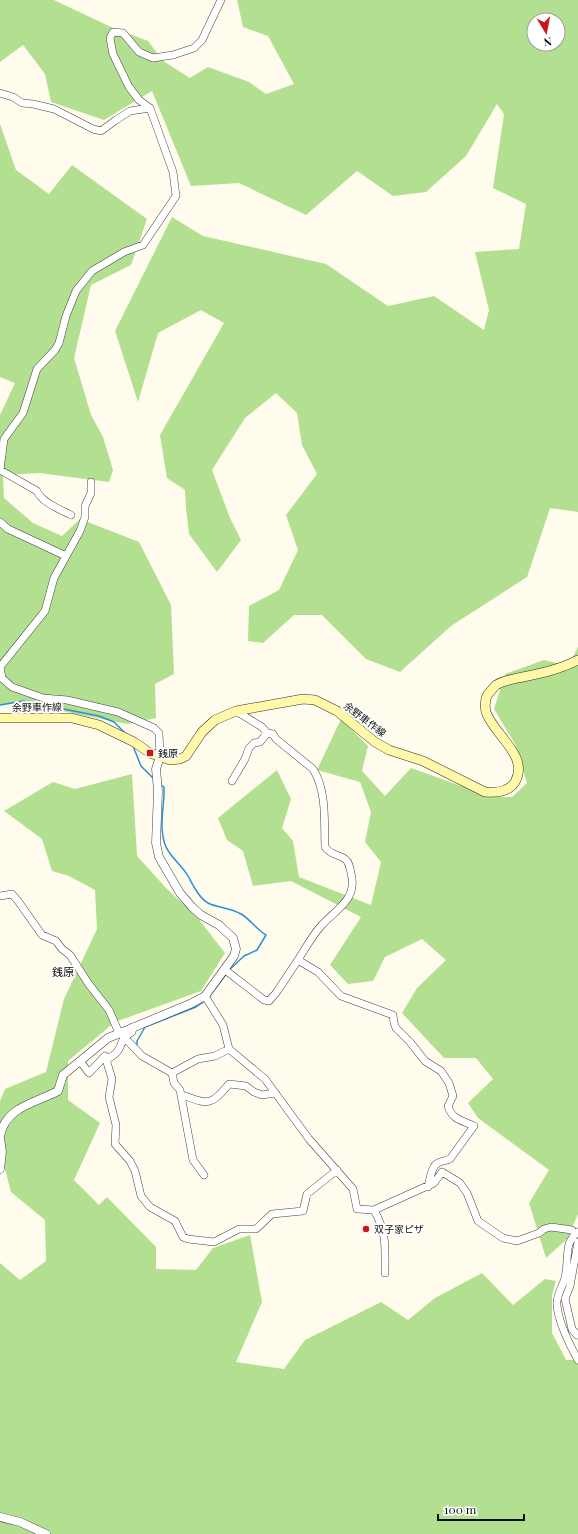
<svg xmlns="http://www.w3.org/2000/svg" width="578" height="1534" viewBox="0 0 578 1534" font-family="'Playfair Display','Noto Sans JP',serif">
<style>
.forest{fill:#b2e090;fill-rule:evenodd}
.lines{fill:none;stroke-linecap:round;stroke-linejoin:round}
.stream{stroke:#2b90db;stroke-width:1.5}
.minor-casing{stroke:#404040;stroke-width:8}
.tertiary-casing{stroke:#404040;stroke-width:9}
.secondary-casing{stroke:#2f2f2f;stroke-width:10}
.minor{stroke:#fff;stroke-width:7}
.tertiary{stroke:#fff;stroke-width:8}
.secondary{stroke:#fff8a8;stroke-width:9}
.poi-dot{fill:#cb171b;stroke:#fff;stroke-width:1.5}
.labels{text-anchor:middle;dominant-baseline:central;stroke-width:4;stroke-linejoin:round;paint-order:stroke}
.street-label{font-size:10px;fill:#0d0d0d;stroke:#fff}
.poi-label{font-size:10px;fill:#0d0d0d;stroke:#fff;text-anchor:start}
.neighbourhood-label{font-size:11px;fill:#0d0d0d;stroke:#fff}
</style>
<rect width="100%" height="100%" fill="#fffced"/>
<!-- forest -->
<path class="forest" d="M0 0H54L111 27 148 41 163 61 190 78 208 67 249 82 266 94 294 84 268 36 243 27 237 0H578V512L550 508 527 577 451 626 400 672 366 659 322 615H294L263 643 248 641 249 606 279 590 298 550 286 515 317 474 302 445 297 413 276 393 245 418 212 470 230 518 241 540 217 572 189 534 186 508 185 490 167 478 160 435 224 323 201 310 158 333 138 402 115 331 172 217 203 236 326 264 388 306 434 296 484 330 489 310 475 252 519 249 526 204 493 188 504 114 497 104 466 156 426 192 393 196 357 171 306 215 239 183 191 186 152 91 104 120 51 102 45 74 23 45 0 62ZM534 20H558V44H534Z
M0 124 16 170 49 194 72 165 147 219 131 265 91 285 74 358 91 415 103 437 113 470 109 482 39 473 3 475 4 498 33 523 62 536 80 519 139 542 171 605 174 674 155 684 156 718 127 724 22 703 0 705V415L15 383 0 377Z
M578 647V1214L567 1239 546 1258 529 1203 549 1170 478 1118 468 1103 493 1079 476 1058H444L402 1013 417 988 446 960 422 939 385 957 373 981 348 984 330 965 361 917 291 881 253 886 243 851 227 840 218 818 277 770 291 799 282 828 293 841 299 877 371 905 381 862 365 842 371 812 360 782 317 770 341 719 368 746 362 771 385 796 411 768 492 797H512L527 783 515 744 494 709 505 674 544 660 568 666Z
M132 774 137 856 167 889 197 917 225 953 201 991 115 1022 68 1061V1100L100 1123 74 1180 99 1205 107 1197 156 1247V1269L196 1270 213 1248 250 1235 262 1302 236 1362 284 1369 305 1340 381 1302 408 1320 435 1298 482 1273 513 1305 545 1279 556 1281 552 1295V1333L566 1360H578V1534H0V1263L20 1280 46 1261 45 1220 11 1192 0 1149V1101L5 1089 46 1072 64 999 97 929 95 890 69 876 52 871 42 839 4 811 53 782 75 789Z"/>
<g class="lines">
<!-- stream -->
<path class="stream" d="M0 705 23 701 99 716 114 722 125 733
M133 746 141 766 154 779
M160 784 164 787V795C163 812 158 837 169 852 175 861 183 867 188 876 193 885 199 898 208 903 218 908 231 908 241 914 250 919 257 930 266 935L257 950 244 956 229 970
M209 997 227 973
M137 1045V1041L145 1027 196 1007 205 1001"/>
<!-- minor casing -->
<g class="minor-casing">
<path id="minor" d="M0 93 13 97 22 103 33 104 54 109 93 129 101 131 116 120 130 111 150 108
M0 470 4 439 23 413 37 369 55 350 59 343 66 316 76 291 92 271 124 252 143 245 176 196 173 172 150 108 139 100 129 87 113 54 110 38 113 32 123 33 139 52 153 58 173 55 194 48 202 40 221 0
M0 470 37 491C41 502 61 510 71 515
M0 522 8 529 66 556
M0 667 45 611 54 578 80 531 85 517V506L91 493V482
M0 667 2 678 12 687 43 698 67 700 118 712 154 728 159 733 160 757
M236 711 262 727 267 733 273 734 276 739 313 769C327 791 324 822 325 847 332 857 342 854 347 861 350 865 350 869 351 873 358 900 336 909 321 926 312 936 305 949 298 960
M232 781 245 759 249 748 254 743 260 742 267 733
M0 896 12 894 18 901 42 935 56 941 62 949 70 955 88 983 109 1010 119 1033
M224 969 264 1000 269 1001 276 993 298 960 318 972 341 996 393 1015 394 1023 396 1028 410 1042 425 1061 441 1071 449 1083 453 1096 448 1106C452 1120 462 1120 474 1126L450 1159C446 1161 441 1161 438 1163 431 1166 430 1180 428 1187
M205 996 223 1025 229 1049 265 1079 309 1139 353 1189 357 1209 374 1210 434 1183 442 1172 460 1183 467 1193 478 1221 503 1238 517 1241 539 1233 544 1229 551 1227 572 1230 575 1234
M133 1027 132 1032 124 1037 142 1056 172 1073 174 1083 180 1090 193 1160 204 1175
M106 1059C118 1055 120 1048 124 1037
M80 1061 89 1073 105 1056 112 1079 109 1097 116 1125 115 1144 130 1161 135 1171 141 1196 150 1207 175 1221 183 1237 188 1239 214 1242 239 1229H256L272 1214 303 1211 307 1194 337 1170
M172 1073 198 1059 215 1056 229 1049
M182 1095C208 1104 210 1107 229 1084L246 1086 254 1092 262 1095 268 1094H276
M374 1210C387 1233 385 1247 385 1273
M578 1232C574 1235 571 1239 569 1244 566 1256 568 1270 564 1281 561 1289 556 1297 557 1305 558 1321 570 1346 578 1360
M577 1335 572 1329 565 1299 570 1286 578 1242"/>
</g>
<!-- tertiary casing -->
<g class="tertiary-casing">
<path id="tertiary" d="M0 1136C6 1106 36 1103 58 1091L63 1075 108 1038 190 1004 205 996 234 956 236 949 233 938 219 925 201 915 192 907 180 893 159 857 156 843 158 791 156 769 160 757
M0 1138 2 1152 0 1169
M0 1517 20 1522 46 1534"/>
</g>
<!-- secondary casing -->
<g class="secondary-casing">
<path id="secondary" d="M0 718H72L99 725 134 742 150 753 170 760 180 759 186 756 202 732 215 720 236 711 303 699 315 700 337 711 375 742 389 750 423 761 485 792C496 793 509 792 515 782 530 756 493 734 486 712 485 707 485 699 488 694 490 692 494 687 496 685 504 680 514 679 523 677 542 673 561 669 578 660"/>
</g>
<!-- minor -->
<use href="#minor" class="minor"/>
<!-- tertiary -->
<use href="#tertiary" class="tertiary"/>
<!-- secondary -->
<use href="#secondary" class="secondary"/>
</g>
<!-- markers -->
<g class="poi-dot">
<rect x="146" y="749" width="8" height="8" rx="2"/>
<circle cx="366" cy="1229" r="4"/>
</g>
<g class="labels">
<!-- street labels -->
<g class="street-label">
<text transform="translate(37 707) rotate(-1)">余野車作線</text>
<text transform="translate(365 719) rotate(37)">余野車作線</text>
</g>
<!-- poi labels -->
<g class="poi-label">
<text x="158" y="753">銭原</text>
<text x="374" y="1229">双子家ピザ</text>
</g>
<!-- neighbourhood labels -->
<g class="neighbourhood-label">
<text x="63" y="971">銭原</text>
</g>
</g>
<!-- north arrow -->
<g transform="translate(546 32) rotate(170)"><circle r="19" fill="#ffffff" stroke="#9e9e9e"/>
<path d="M0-3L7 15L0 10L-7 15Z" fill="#cb171b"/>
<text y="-6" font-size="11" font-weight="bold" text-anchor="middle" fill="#0d0d0d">N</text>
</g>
<!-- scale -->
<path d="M438 1514v6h86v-6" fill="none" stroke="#0d0d0d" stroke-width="2"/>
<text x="444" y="1514" font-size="12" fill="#0d0d0d" stroke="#ffffff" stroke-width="3" paint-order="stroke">100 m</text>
</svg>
